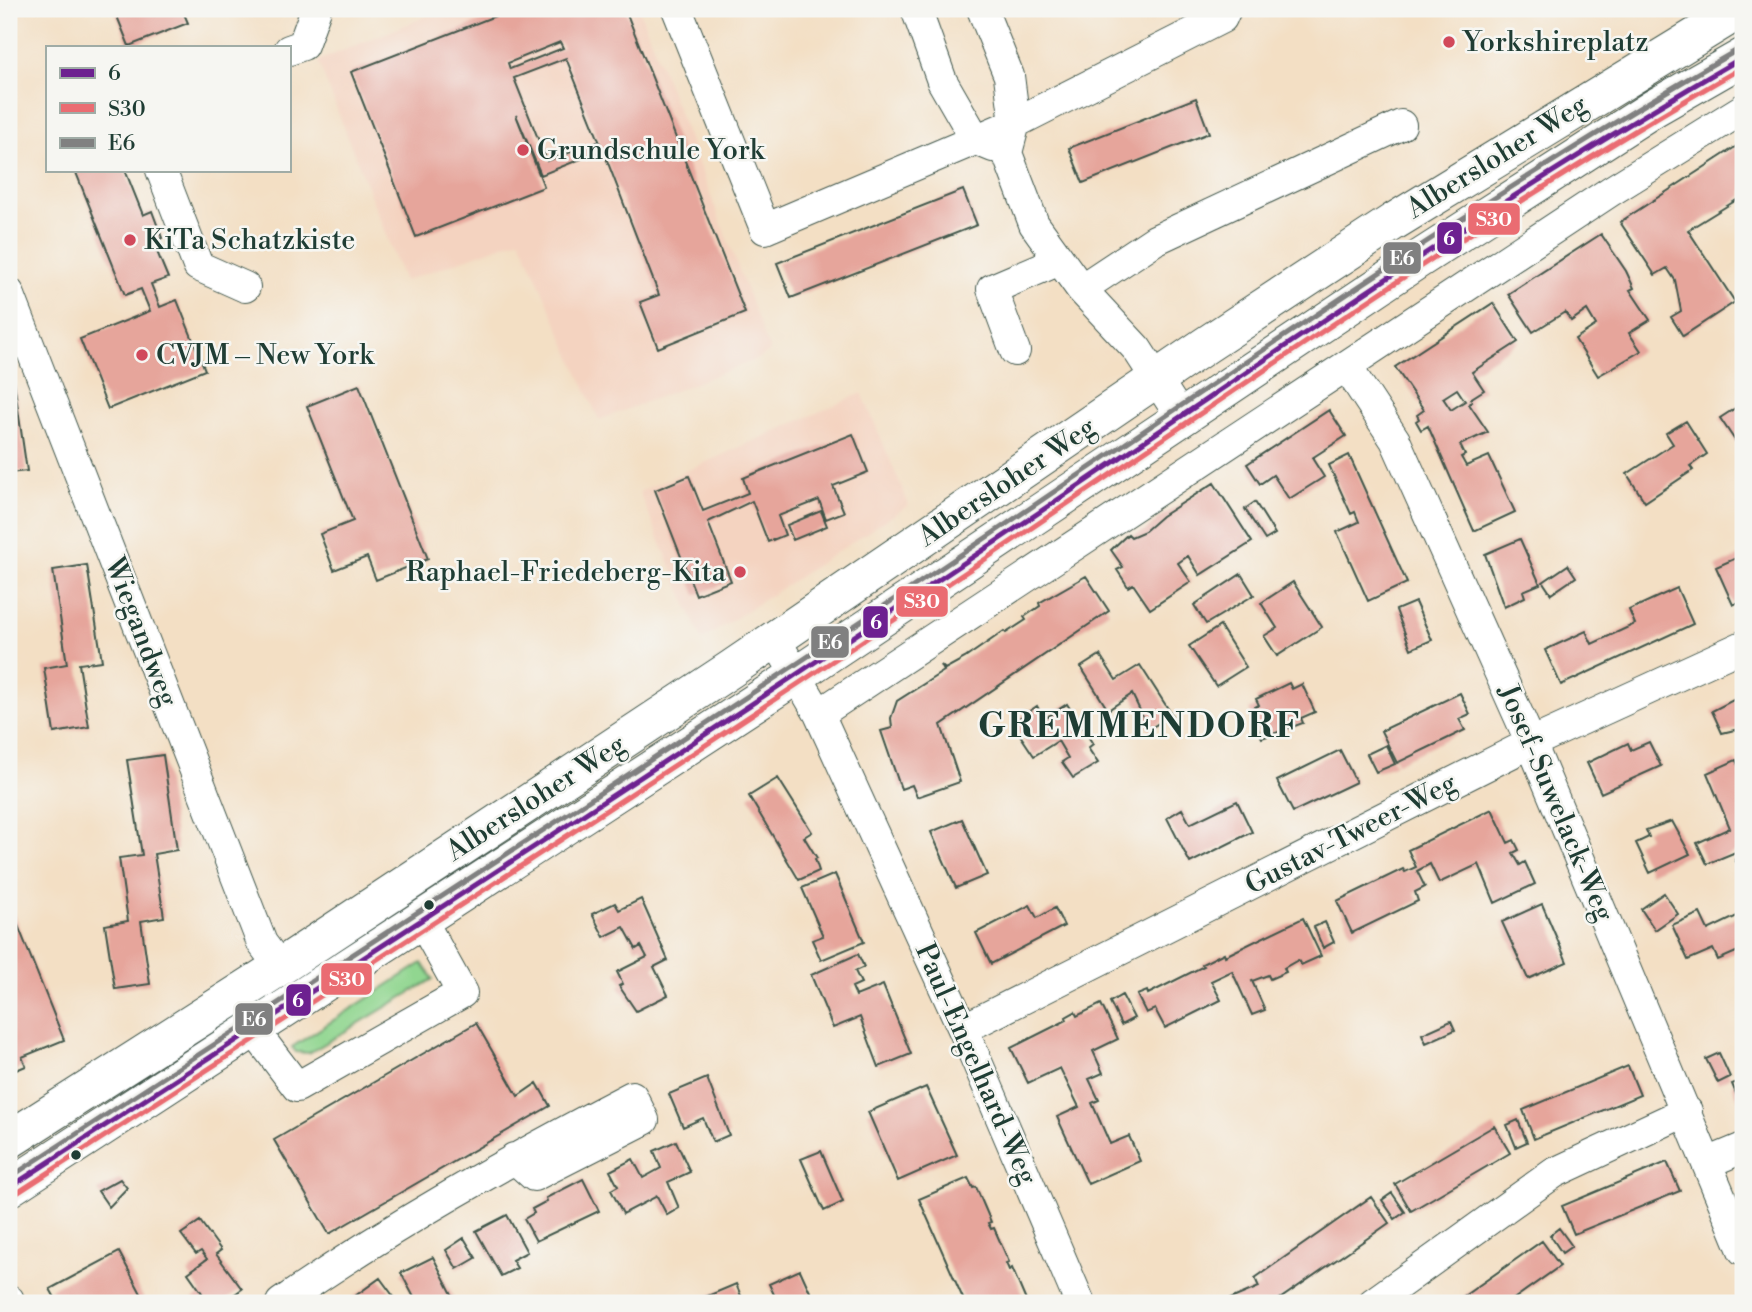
<svg xmlns="http://www.w3.org/2000/svg" width="1752" height="1312" viewBox="0 0 1752 1312" font-family="'Libre Bodoni',serif">
<style>
.built{fill:#f4d3c0}
.green{fill:#91d690;stroke:#588a62;stroke-width:2}
.building{fill:#e6a59b;fill-rule:evenodd}
.lines{fill:none;stroke-linecap:round;stroke-linejoin:round}
.minor-casing{stroke:#3f554a;stroke-width:32}
.major-casing{stroke:#3f554a;stroke-width:39}
.minor{stroke:#fff;stroke-width:30}
.major{stroke:#fff;stroke-width:37}
.bus-1-casing{stroke:#f6f6f2;stroke-width:10}
.bus-2-casing{stroke:#f6f6f2;stroke-width:10}
.bus-3-casing{stroke:#f6f6f2;stroke-width:10}
.bus-1{stroke:#6d2190;stroke-width:5}
.bus-2{stroke:#ea6c72;stroke-width:5}
.bus-3{stroke:#808080;stroke-width:5}
.poi-dot{fill:#d1495b;stroke:#f6f6f2;stroke-width:2.5}
.bus-dot{fill:#1f3d34;stroke:#f6f6f2;stroke-width:2.5}
.labels{text-anchor:middle;dominant-baseline:central;stroke-width:5;stroke-linejoin:round;paint-order:stroke}
.poi-label{font-size:28px;fill:#1f3d34;stroke:#f6f6f2;text-anchor:start}
.street-label{font-size:28px;fill:#1f3d34;stroke:#f6f6f2}
.district-label{font-size:35px;font-weight:bold;letter-spacing:2px;fill:#1f3d34;stroke:#f6f6f2}
.line-badge{stroke:#f6f6f2;stroke-width:2.5}
.badge-label{font-size:19px;text-anchor:middle;font-weight:bold;fill:#fff}
</style>
<rect width="100%" height="100%" fill="#f6f6f2"/>
<filter id="ink" filterUnits="userSpaceOnUse"><feTurbulence type="fractalNoise" baseFrequency=".0143" numOctaves="2"/><feDisplacementMap in="SourceGraphic" scale="14" xChannelSelector="R" yChannelSelector="G"/><feConvolveMatrix kernelMatrix="1 2 1 2 8 2 1 2 1" color-interpolation-filters="sRGB"/></filter>
<filter id="wash" filterUnits="userSpaceOnUse"><feTurbulence type="fractalNoise" baseFrequency=".00686" numOctaves="4" result="noise"/><feDisplacementMap in="SourceGraphic" scale="28" xChannelSelector="R" yChannelSelector="G"/><feGaussianBlur stdDeviation="1.57" result="paint"/><feColorMatrix in="noise" values="0 0 0 0 0 0 0 0 0 0 0 0 0 0 0 0 0 1.4 0 .05"/><feComposite in="paint" operator="in"/></filter>
<g filter="url(#wash)">
<rect width="100%" height="100%" fill="#f3dfc4"/>
<!-- built -->
<path class="built" d="M444 9H639L770 351 760 358 599 420 520 239 404 281 318 61Z
M862 393 909 505 702 640 639 492Z"/>
<!-- green -->
<path class="green" d="M422 963 433 979 309 1053 296 1052 292 1047Z"/>
<g id="blocks">
<!-- building -->
<path class="building" d="M114 9H182L188 23 129 46Z
M513 9H625L745 313 658 348 640 302 659 295 603 150 541 175 516 115 544 187 416 237 351 72ZM560 42 563 48 510 69 508 63ZM566 58 602 148 598 142 547 161 514 78Z
M1196 98 1209 133 1083 183 1069 148Z
M1743 142V196L1688 230 1735 302 1683 336 1671 317 1681 311 1675 280 1667 268 1655 275 1620 222Z
M75 170H125L143 215 152 211 162 238 153 242 168 278 151 284 160 307 177 300 205 370 108 409 80 339 150 311 141 289 125 295Z
M963 190 977 225 791 298 777 263Z
M1601 234 1626 271 1634 288 1630 290 1650 320 1629 333 1641 351 1598 376 1575 339 1596 325 1587 310 1571 321 1565 312 1533 332 1508 294Z
M1493 303 1518 342 1472 372 1484 390 1470 399 1472 402 1469 404 1488 432 1460 445 1465 455 1461 457 1466 466 1489 456 1515 512 1474 531 1428 426 1421 430 1416 421 1419 419 1417 415 1424 410 1395 367ZM1457 389 1465 401 1451 410 1443 398Z
M9 375H13L27 471 9 473Z
M359 385 428 559 376 580 367 557 334 570 320 534 353 521 307 406Z
M1743 403V442L1738 445 1720 418Z
M1329 410 1346 436 1312 458 1324 477 1289 499 1273 475 1260 484 1247 464Z
M1686 421 1707 454 1690 466 1693 470 1645 502 1627 474 1673 444 1666 433Z
M853 434 868 472 833 486 844 512 826 519 819 500 778 516 785 535 768 542 752 501 708 522 731 581 696 595 655 490 689 476 703 511 748 493 743 478Z
M1349 455 1407 583 1368 601 1337 532 1359 522 1355 512 1351 514 1329 465Z
M1214 483 1252 542 1200 575 1188 556 1178 563 1191 582 1150 609 1133 584 1128 587 1125 582 1117 570 1123 567 1111 550 1128 534 1131 537 1145 531 1162 516Z
M1255 502 1275 534 1265 540 1245 509Z
M821 511 827 526 793 540 787 525Z
M1520 539 1540 584 1523 591 1525 597 1504 607 1485 554Z
M1743 555V600L1733 605 1716 567Z
M87 565 102 661 79 664 89 727 54 733 44 668 67 664 53 570Z
M1568 565 1576 577 1551 594 1543 582Z
M1241 574 1254 595 1206 624 1194 605Z
M1086 576 1109 611 941 725 960 782 917 797 912 785 901 789 881 731 892 728 891 718 897 701 944 671 941 665 945 669 965 658 1004 631 1006 633 1026 620 1024 617 1040 606 1039 603Z
M1293 582 1322 627 1277 656 1264 636 1277 628 1261 603Z
M1677 588 1693 624 1561 685 1545 650 1586 631 1592 644 1635 624 1629 610Z
M1415 602 1432 640 1411 649 1396 610Z
M1220 626 1246 667 1216 686 1189 646Z
M1100 655 1116 680 1140 665 1172 715 1149 729 1132 694 1108 710 1081 667Z
M1289 683 1292 689 1302 684 1315 712 1301 718 1303 723 1262 738 1249 710 1259 705 1256 699Z
M1460 693 1470 714 1459 719 1465 730 1397 763 1381 731Z
M1735 699 1743 716V728L1722 733 1712 711Z
M1067 704 1093 744 1088 748 1098 763 1073 778 1062 762 1068 758 1058 741 1034 756 1012 723 1037 706 1044 719Z
M1649 742 1661 766 1601 793 1587 763 1628 743 1631 750Z
M1386 745 1395 764 1376 772 1367 754Z
M1340 750 1356 782 1293 812 1277 781Z
M163 755 177 850 154 854 164 917 141 921 150 984 115 989 105 925 128 921 119 858 142 855 127 760Z
M1736 760 1743 776V849L1707 864 1697 843 1730 828 1707 773Z
M778 778 812 832 804 837 817 858 815 859 819 871 799 880 749 796Z
M1237 801 1252 832 1190 863 1167 818 1182 809 1190 824Z
M1492 809 1508 843 1514 840 1519 850 1513 853 1520 865 1525 862 1535 884 1495 903 1479 864 1439 883 1430 864 1417 871 1425 887 1415 892 1418 901 1352 933 1337 901 1403 869 1405 872 1416 867 1408 850Z
M962 819 987 875 956 888 931 832Z
M1672 821 1690 854 1650 873 1636 843 1649 837 1646 830Z
M1743 854V872L1735 860Z
M835 874 864 942 821 960 812 940 823 936 802 888Z
M1664 893 1678 914 1655 930 1641 909Z
M641 899 668 960 654 967 668 995 636 1011 619 986 623 984 617 972 647 957 641 946 636 949 624 927 604 937 592 914 615 903 619 910Z
M9 903 64 1040 22 1057 26 1066 9 1073Z
M1542 904 1567 962 1528 979 1502 922Z
M1030 905 1037 918 1055 908 1064 926 991 964 976 933Z
M1700 913 1708 930 1737 916 1743 930V949L1718 960 1713 949 1688 960 1672 925Z
M1303 918 1321 956 1301 965 1298 960 1284 968 1286 972 1270 979 1268 975 1252 981 1265 1010 1252 1015 1232 971 1211 981 1221 1000 1165 1028 1155 1009 1146 1013 1137 995 1147 991 1148 994 1204 966 1202 964 1224 953 1225 956Z
M1325 922 1334 942 1323 948 1314 927Z
M858 954 864 967 855 971 861 983 852 987 856 996 883 985 911 1054 879 1067 860 1017 833 1028 811 975Z
M1122 995 1134 1018 1121 1025 1110 1002Z
M1101 1004 1118 1039 1093 1051 1103 1073 1089 1079 1099 1100 1092 1103 1110 1144 1129 1136 1140 1161 1088 1184 1057 1117 1079 1107 1060 1068 1028 1083 1011 1048 1067 1020 1066 1017 1075 1012 1077 1016Z
M1451 1021 1455 1030 1426 1043 1422 1034Z
M476 1023 518 1096 537 1083 550 1106 329 1234 274 1140Z
M1719 1053 1730 1077 1718 1083 1706 1059Z
M1628 1066 1640 1095 1534 1139 1523 1110Z
M707 1078 729 1135 713 1142 703 1118 683 1127 669 1094Z
M1743 1080V1110L1732 1084Z
M926 1087 957 1155 898 1181 868 1112Z
M1518 1120 1527 1142 1516 1147 1507 1125Z
M1494 1126 1510 1153 1411 1211 1395 1184Z
M676 1141 690 1172 668 1182 679 1208 667 1215 657 1196 623 1214 611 1190 618 1186 610 1171 633 1159 643 1178 661 1168 654 1151Z
M821 1151 843 1202 824 1211 801 1159Z
M1667 1162 1680 1191 1574 1234 1562 1206Z
M968 1178 973 1188 976 1187 991 1222 988 1223 991 1229 994 1228 1009 1262 1006 1263 1009 1270 1012 1268 1027 1303H965L919 1199Z
M120 1179 127 1188 109 1207 98 1191Z
M583 1179 599 1211 536 1241 524 1219 534 1213 532 1209 547 1201 546 1198Z
M1392 1193 1405 1212 1395 1219 1382 1200Z
M1371 1197 1389 1223 1365 1240 1274 1303H1221L1259 1287 1255 1278Z
M507 1215 527 1252 512 1260 517 1268 501 1276 476 1231Z
M200 1221 221 1250 216 1254 242 1289 222 1303H187L202 1293 188 1273 207 1259 201 1251 196 1254 181 1234Z
M1559 1228 1572 1246 1562 1253 1550 1235Z
M464 1238 476 1258 457 1269 446 1250Z
M1542 1241 1560 1266 1508 1303H1454Z
M119 1252 146 1303H58L50 1289Z
M433 1257 454 1298 444 1303H417L401 1273Z
M800 1270 815 1303H778L769 1284Z
M380 1278 397 1301 354 1303 351 1299Z
M736 1284 744 1303H691Z"/>
</g>
</g>
<g filter="url(#ink)">
<use href="#blocks" fill-opacity="0" stroke="#3f554a" stroke-width="2"/>
<g class="lines">
<!-- minor casing -->
<g class="minor-casing">
<path id="minor" d="M677 9 765 229 1015 123 1222 18 1226 9
M916 9 942 81 976 140 993 147
M982 9 1009 76 1015 123 1007 153 1034 224 1081 289 1137 349 1181 417
M289 50 303 45 316 9
M161 170 198 266 245 287
M1081 289 1155 240 1401 125
M9 293 262 943 280 967
M1015 351 992 289 1060 260
M1347 367 1395 440 1531 743 1743 1250
M775 639 819 714 963 1029 1080 1303
M819 714 1611 191 1743 109
M253 1029 297 1087 462 993 421 919
M963 1029 1531 743 1743 646
M1707 1163 1743 1148
M9 1300 10 1303
M281 1303C393 1225 511 1159 632 1096L644 1120 534 1176 514 1158
M1373 1303 1554 1173 1687 1111"/>
</g>
<!-- major casing -->
<g class="major-casing">
<path id="major" d="M9 1140 280 967 731 669 1206 345 1393 222 1741 9
M9 1188 797 675 1416 261 1654 108 1743 57"/>
</g>
<!-- minor -->
<use href="#minor" class="minor"/>
<!-- major -->
<use href="#major" class="major"/>
<!-- bus-1 casing -->
<g class="bus-1-casing">
<path id="bus-1" d="M9 1188C323 984 638 781 949 573 1211 398 1470 214 1743 57"/>
</g>
<!-- bus-2 casing -->
<g class="bus-2-casing">
<path id="bus-2" d="M14 1195C330 990 647 786 960 576 1219 403 1474 221 1743 67"/>
</g>
<!-- bus-3 casing -->
<g class="bus-3-casing">
<path id="bus-3" d="M9 1178C322 974 636 772 947 564 1208 389 1466 206 1739 49"/>
</g>
<!-- bus-1 -->
<use href="#bus-1" class="bus-1"/>
<!-- bus-2 -->
<use href="#bus-2" class="bus-2"/>
<!-- bus-3 -->
<use href="#bus-3" class="bus-3"/>
</g>
</g>
<!-- markers -->
<g class="poi-dot">
<circle cx="1449" cy="42" r="7"/>
<circle cx="523" cy="150" r="7"/>
<circle cx="130" cy="240" r="7"/>
<circle cx="142" cy="355" r="7"/>
<circle cx="740" cy="572" r="7"/>
</g>
<g class="bus-dot">
<circle cx="429" cy="905" r="6"/>
<circle cx="76" cy="1155" r="6"/>
</g>
<g class="labels">
<!-- poi labels -->
<g class="poi-label">
<text x="1463" y="42">Yorkshireplatz</text>
<text x="537" y="150">Grundschule York</text>
<text x="144" y="240">KiTa Schatzkiste</text>
<text x="156" y="355">CVJM – New York</text>
<text x="726" y="572" text-anchor="end">Raphael-Friedeberg-Kita</text>
</g>
<!-- street labels -->
<g class="street-label">
<text transform="translate(1497 157) rotate(-32)">Albersloher Weg</text>
<text transform="translate(1007 482) rotate(-34)">Albersloher Weg</text>
<text transform="translate(141 632) rotate(69)">Wiegandweg</text>
<text transform="translate(536 798) rotate(-33)">Albersloher Weg</text>
<text transform="translate(1556 803) rotate(67)">Josef-Suwelack-Weg</text>
<text transform="translate(1351 834) rotate(-27)">Gustav-Tweer-Weg</text>
<text transform="translate(976 1064) rotate(66)">Paul-Engelhard-Weg</text>
</g>
<!-- district labels -->
<g class="district-label">
<text x="1140" y="726">GREMMENDORF</text>
</g>
</g>
<g class="line-badge">
<rect x="1467" y="202" width="54" height="34" rx="7" fill="#ea6c72"/>
<rect x="1436" y="221" width="27" height="34" rx="7" fill="#6d2190"/>
<rect x="1382" y="241" width="40" height="34" rx="7" fill="#808080"/>
<rect x="895" y="585" width="54" height="33" rx="7" fill="#ea6c72"/>
<rect x="862" y="605" width="27" height="34" rx="7" fill="#6d2190"/>
<rect x="810" y="625" width="40" height="34" rx="7" fill="#808080"/>
<rect x="320" y="962" width="53" height="34" rx="7" fill="#ea6c72"/>
<rect x="285" y="983" width="27" height="34" rx="7" fill="#6d2190"/>
<rect x="234" y="1002" width="40" height="34" rx="7" fill="#808080"/>
</g>
<g class="badge-label">
<text x="1494" y="226">S30</text>
<text x="1449" y="245">6</text>
<text x="1402" y="265">E6</text>
<text x="922" y="608">S30</text>
<text x="876" y="629">6</text>
<text x="830" y="649">E6</text>
<text x="347" y="986">S30</text>
<text x="298" y="1007">6</text>
<text x="254" y="1026">E6</text>
</g>
<!-- margin -->
<rect width="1752" height="1312" fill="none" stroke="#f6f6f2" stroke-width="35"/>
<!-- legend -->
<rect x="46" y="46" width="245" height="126" fill="#f6f6f2" stroke="#a0aca6" stroke-width="2"/>
<rect x="60" y="68" width="35" height="10" fill="#6d2190" stroke="#a0aca6" stroke-width="2"/>
<text x="108" y="80" font-size="21" fill="#1f3d34">6</text>
<rect x="60" y="103" width="35" height="10" fill="#ea6c72" stroke="#a0aca6" stroke-width="2"/>
<text x="108" y="116" font-size="21" fill="#1f3d34">S30</text>
<rect x="60" y="138" width="35" height="10" fill="#808080" stroke="#a0aca6" stroke-width="2"/>
<text x="108" y="150" font-size="21" fill="#1f3d34">E6</text>
</svg>
